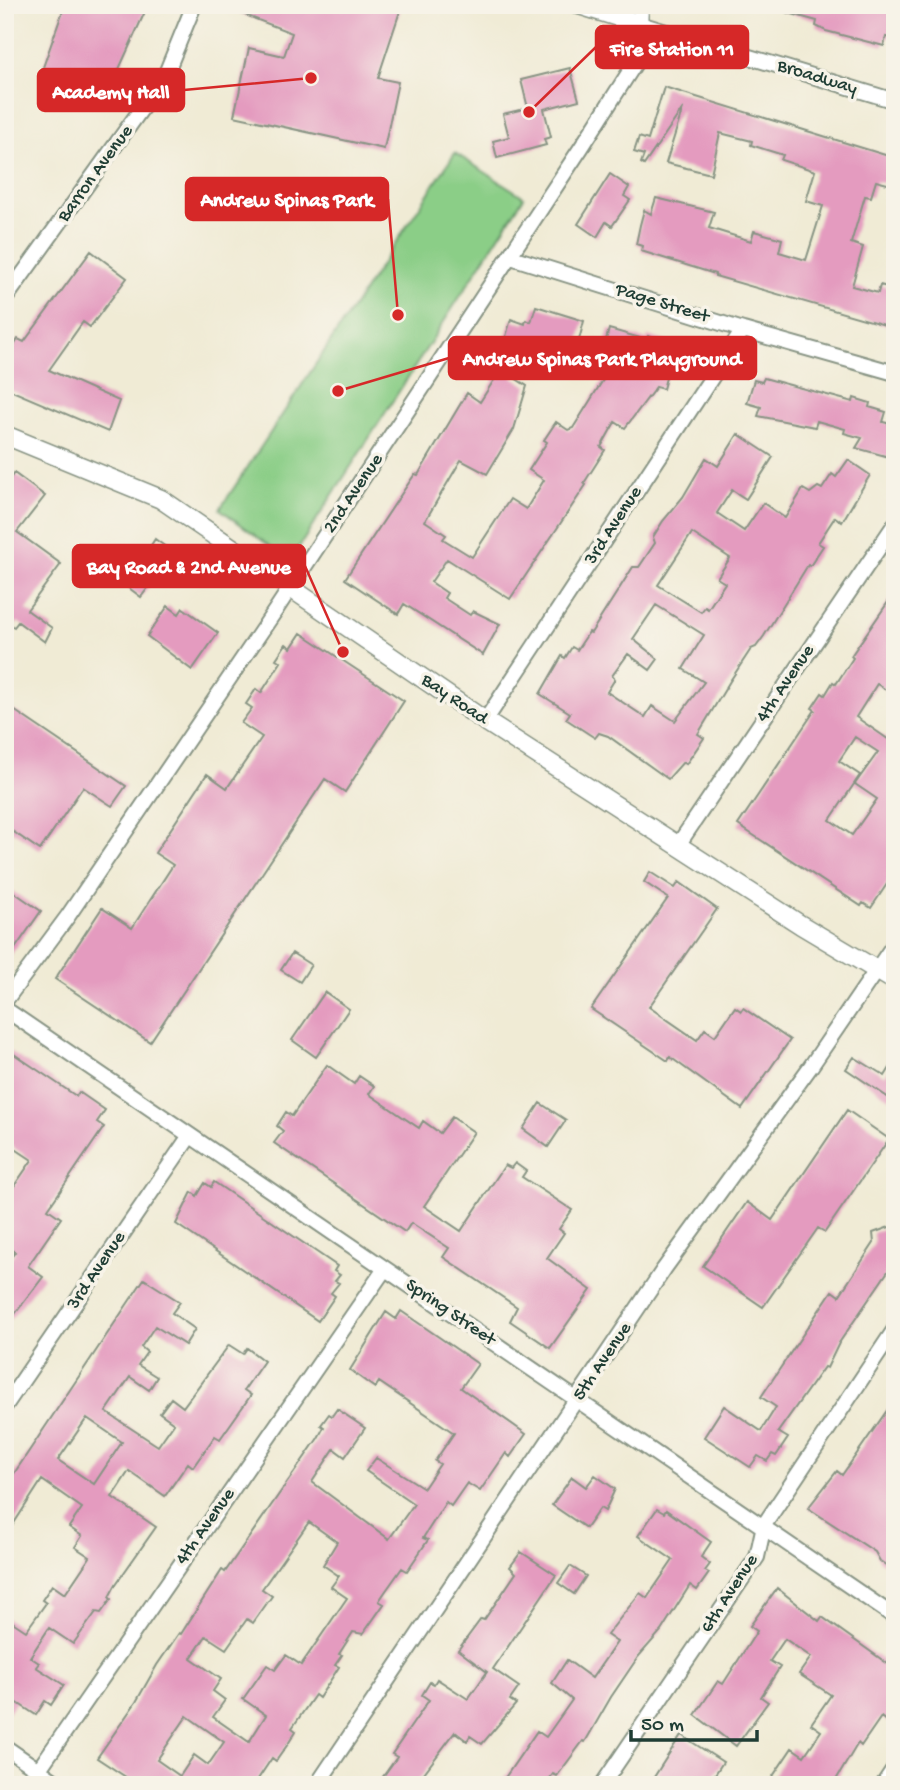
<svg xmlns="http://www.w3.org/2000/svg" width="900" height="1790" viewBox="0 0 900 1790" font-family="'Gochi Hand',sans-serif">
<style>
.green{fill:#8bce87;stroke:#55865e;stroke-width:2}
.building{fill:#e49bbf;fill-rule:evenodd}
.lines{fill:none;stroke-linecap:round;stroke-linejoin:round}
.minor-casing{stroke:#889484;stroke-width:18}
.tertiary-casing{stroke:#889484;stroke-width:21}
.minor{stroke:#fff;stroke-width:14}
.tertiary{stroke:#fff;stroke-width:18}
.labels{text-anchor:middle;dominant-baseline:central;stroke-width:7;stroke-linejoin:round;paint-order:stroke}
.street-label{font-size:19px;fill:#1f3d34;stroke:#f7f3e8}
.leader{fill:none;stroke:#d62828;stroke-width:2.5}
.callout-dot{fill:#d62828;stroke:#f7f3e8;stroke-width:2.5}
.callout{fill:#d62828;stroke:#d62828;stroke-width:2.5}
.callout-label{font-size:21px;text-anchor:middle;font-weight:bold;fill:#fff}
</style>
<rect width="100%" height="100%" fill="#f7f3e8"/>
<filter id="ink" filterUnits="userSpaceOnUse"><feTurbulence type="fractalNoise" baseFrequency=".0143" numOctaves="2"/><feDisplacementMap in="SourceGraphic" scale="14" xChannelSelector="R" yChannelSelector="G"/><feConvolveMatrix kernelMatrix="1 2 1 2 8 2 1 2 1" color-interpolation-filters="sRGB"/></filter>
<filter id="wash" filterUnits="userSpaceOnUse"><feTurbulence type="fractalNoise" baseFrequency=".00686" numOctaves="4" result="noise"/><feDisplacementMap in="SourceGraphic" scale="28" xChannelSelector="R" yChannelSelector="G"/><feGaussianBlur stdDeviation="1.57" result="paint"/><feColorMatrix in="noise" values="0 0 0 0 0 0 0 0 0 0 0 0 0 0 0 0 0 1.4 0 .05"/><feComposite in="paint" operator="in"/></filter>
<g filter="url(#wash)">
<rect width="100%" height="100%" fill="#f0ebd5"/>
<!-- green -->
<path class="green" d="M455 153 524 197 290 561 220 509Z"/>
<g id="blocks">
<!-- building -->
<path class="building" d="M65 5H148L110 89 41 73Z
M219 5H402L378 78 398 82 384 149 234 116 249 48 284 56 292 33Z
M774 5H895V39L886 37 884 46 826 31 816 26 817 21 774 9Z
M570 68 579 100 544 109 551 137 544 139 546 145 497 158 493 141 509 137 503 114 528 108 521 80Z
M664 87 895 158V186L876 181 871 197 865 196 851 243 863 247 852 286 878 293 880 285 895 289V328L715 276V274L641 251 642 246 636 244 640 225 644 210 651 214 656 198 714 212 709 228 751 241 754 231 782 239 779 252 806 260 823 206 806 201 815 171 781 160 783 155 751 145 752 141 720 133 711 174 666 163 683 108 644 165 641 163 644 155 634 152 639 137 648 140Z
M610 174 629 187 624 196 630 200 612 226 606 222 597 237 578 224Z
M91 251 127 278 90 327 83 322 49 370 119 401 108 432 5 388 10 363 5 361 18 339 24 342Z
M536 306 584 321 579 340 604 347 609 329 647 340 648 336 675 344 663 389 656 387 625 428 615 422 601 447 605 450 584 483 586 485 510 599 447 559 431 582 447 593 444 598 470 615 473 611 500 624 483 655 404 604 398 614 345 579 404 490 415 474 418 475 467 393 480 402 494 380 483 372 488 364H493L527 386 514 429 487 474 461 460 425 521 446 535 443 539 472 557 510 499 526 509 544 480 529 470 547 442 544 440 556 422 568 430 573 428 603 380 593 377 595 371 578 366 579 363 505 340 511 319 525 324 526 320 531 322Z
M764 378 853 402 854 398 870 403 869 407 886 412 883 422 895 425V449L891 448 889 457 856 448 862 438 844 433 845 429 817 421 815 427 758 416 761 407 747 403 754 380 762 382Z
M738 434 773 457 746 499 732 490 717 513 744 531 763 503 785 518 803 489 810 493 818 487 822 489 832 474 836 477 848 460 870 475 842 522 835 517 818 543 823 546 810 566 808 565 764 636 756 647 751 649 730 681 698 734 704 738 686 764 683 762 668 779 608 736 599 733 595 738 566 719 570 713 540 694 562 656 565 658 572 647 577 650 589 632 591 633 633 567H639L655 543 653 537 663 521 683 497 706 458 718 466ZM692 533 730 558 717 578 725 583 708 609 705 607 701 612 658 585ZM656 605 704 635 683 669 704 682 675 721 652 706 645 717 607 692 615 679 612 676 628 654 650 670 658 659 633 639Z
M5 472 11 477 14 473 45 496 17 532 61 564 27 610 52 628 45 642 18 622 14 627 5 621Z
M155 539 174 553 141 597 125 585Z
M895 592V696L877 684 856 717 895 744V872L871 908 863 903 861 906 738 825 815 710 812 708 822 693 825 695 833 682 836 684 853 658 851 656ZM855 737 878 752 855 784 877 799 852 835 830 820 860 775 839 761Z
M168 606 179 614 183 608 218 633 192 670 147 636Z
M301 633 404 701 345 792 325 779 150 1042 55 979 102 908 132 928 173 865 155 853 207 774 227 788 262 737 241 723 252 708 246 704 256 689 261 693 281 662 276 659 286 644 291 648Z
M5 704 126 786 112 806 83 787 40 850 5 826Z
M650 872 675 888 679 882 717 909 649 1007 697 1040 705 1029 715 1036 735 1007 741 1011 743 1008 790 1040 742 1109 670 1057 668 1061 591 1009 668 898 644 882Z
M5 886 41 911 5 963Z
M292 953 311 965 300 982 281 970Z
M325 992 349 1009 316 1057 292 1040Z
M5 1048 76 1096 79 1092 105 1110 97 1122 104 1127 48 1209 61 1218 28 1266 43 1277 5 1327V1266L15 1252 5 1245V1180L14 1186 32 1160 5 1142Z
M854 1057 885 1076 895 1060V1102L846 1069Z
M327 1065 354 1084 359 1076 374 1086 369 1094 419 1128 423 1121 440 1133 452 1117 474 1132 424 1206 461 1231 505 1165 511 1168 515 1163 526 1171 522 1177 572 1210 559 1229 564 1233 547 1258 591 1290 550 1348 510 1321 517 1307 443 1257 449 1248 411 1223 405 1232 274 1143 283 1131 277 1126 286 1112 292 1116Z
M540 1103 566 1120 548 1147 523 1129Z
M847 1110 889 1139 825 1232 818 1228 763 1307 703 1266 747 1202 772 1220Z
M214 1182 337 1266 334 1271 340 1275 335 1281 339 1283 331 1293 335 1296 318 1321 176 1224 192 1192 197 1196 205 1183 211 1187Z
M895 1225V1261L839 1343 827 1368 824 1367 778 1432 788 1438 776 1456 772 1454 767 1461 758 1456 750 1467 704 1437 724 1406 761 1431 776 1407 761 1397 773 1379 832 1291 839 1296 874 1243 873 1233Z
M144 1279 180 1302 172 1313 195 1329 185 1345 155 1326 141 1347 147 1352 138 1365 157 1377 149 1390 130 1377 106 1412 158 1446 174 1423 160 1413 171 1398 183 1407 229 1345 243 1354 247 1348 264 1361 244 1390 251 1395 220 1439 215 1436 193 1467 188 1463 165 1496 129 1471 112 1497 156 1527 116 1584 109 1597 111 1599 101 1613 96 1612 73 1644 49 1628 30 1657 39 1663 36 1667 64 1685 51 1705 45 1701 36 1715 16 1702 5 1717V1617L26 1631 46 1603 42 1600 52 1585 65 1594 90 1557 75 1547 82 1536 69 1527 82 1508 42 1480 5 1537V1487ZM87 1418 122 1442 94 1484 58 1460Z
M401 1311 478 1364 461 1388 526 1434 510 1457 506 1453 480 1491 467 1483 451 1506 446 1502 423 1538 428 1540 407 1571 402 1568 385 1592 379 1601 384 1604 363 1634 353 1632 339 1654 342 1655 335 1665 339 1667 328 1684 319 1698 315 1695 292 1728 296 1731 288 1744 276 1761 272 1758 254 1785H138L97 1758 136 1702 157 1665 179 1633 181 1634 222 1570 225 1572 318 1438 324 1427 321 1425 329 1414 332 1416 337 1409 365 1428 345 1457 334 1449 312 1482 389 1539 414 1504 366 1471 376 1458 424 1488 440 1464 435 1461 454 1433 379 1382 375 1388 350 1370 386 1312 396 1319ZM309 1522 337 1542 323 1565 339 1576 331 1587 347 1598 301 1665 286 1655 275 1670 267 1665 243 1699 266 1715 249 1742 213 1717 225 1700 213 1691 221 1679 191 1658 206 1636 226 1649 247 1619 253 1623 272 1596 262 1589ZM187 1716 224 1742 208 1765 194 1755 180 1776 157 1760Z
M895 1399V1571L880 1561 875 1552 808 1508 837 1471 842 1475Z
M595 1475 615 1489 605 1511 600 1508 586 1528 552 1505 572 1477 586 1487Z
M657 1509 664 1513 666 1510 711 1542 701 1557 710 1564 705 1571 709 1573 697 1590 690 1585 661 1631 638 1657 611 1697 585 1742 583 1741 557 1776 553 1774 545 1785H500L537 1731 546 1737 572 1700 552 1683 567 1660 592 1678 617 1642 607 1635 640 1593 647 1598 673 1560 638 1536Z
M521 1552 556 1575 493 1669 519 1687 510 1700 516 1704 482 1744 470 1736 467 1741 455 1732 415 1785H377L397 1757 392 1754 429 1700 422 1695 430 1682 434 1684 437 1679 468 1699 487 1672 458 1650 481 1619 484 1620 516 1573 510 1567Z
M570 1566 586 1576 574 1594 558 1583Z
M777 1588 819 1621 822 1617 895 1669V1711L887 1722 881 1717 861 1746 858 1743 833 1785H767L792 1748 804 1756 821 1731 811 1724 831 1695 799 1674 811 1657 785 1639 770 1661 780 1667 761 1697 768 1702 736 1746 695 1715 718 1681 723 1684 757 1631 750 1626Z
M681 1735 723 1762 708 1785H649Z"/>
</g>
</g>
<g filter="url(#ink)">
<use href="#blocks" fill-opacity="0" stroke="#889484" stroke-width="2"/>
<g class="lines">
<!-- minor casing -->
<g class="minor-casing">
<path id="minor" d="M640 24 895 101
M511 257 743 330 895 373
M5 299 165 76 194 5
M485 721 743 330
M678 845 895 524
M5 1001 68 916 275 611 581 148 639 57 641 5
M5 1009 895 1617
M5 1406 189 1137
M5 1747 60 1785
M28 1785 384 1270
M317 1785 664 1269 811 1066 895 943
M602 1785 757 1557 764 1525 895 1329
M883 1785 895 1767"/>
</g>
<!-- tertiary casing -->
<g class="tertiary-casing">
<path id="tertiary" d="M579 5 640 24
M5 435 161 499 485 721 801 925 895 981"/>
</g>
<!-- minor -->
<use href="#minor" class="minor"/>
<!-- tertiary -->
<use href="#tertiary" class="tertiary"/>
</g>
</g>
<g class="labels">
<!-- street labels -->
<g class="street-label">
<text transform="translate(817 78) rotate(17)">Broadway</text>
<text transform="translate(96 174) rotate(-54)">Barron Avenue</text>
<text transform="translate(662 304) rotate(17)">Page Street</text>
<text transform="translate(354 494) rotate(-56)">2nd Avenue</text>
<text transform="translate(614 526) rotate(-57)">3rd Avenue</text>
<text transform="translate(786 684) rotate(-56)">4th Avenue</text>
<text transform="translate(454 700) rotate(34)">Bay Road</text>
<text transform="translate(97 1271) rotate(-56)">3rd Avenue</text>
<text transform="translate(450 1313) rotate(34)">Spring Street</text>
<text transform="translate(603 1362) rotate(-56)">5th Avenue</text>
<text transform="translate(206 1527) rotate(-55)">4th Avenue</text>
<text transform="translate(730 1594) rotate(-57)">6th Avenue</text>
</g>
</g>
<!-- callouts -->
<path class="leader" d="M529 112L596 47M311 78L184 90M398 315L388 199M338 391L449 358M343 652L305 566"/>
<g class="callout-dot">
<circle cx="529" cy="112" r="7"/>
<circle cx="311" cy="78" r="7"/>
<circle cx="398" cy="315" r="7"/>
<circle cx="338" cy="391" r="7"/>
<circle cx="343" cy="652" r="7"/>
</g>
<g class="callout">
<rect x="596" y="26" width="152" height="42" rx="7"/>
<rect x="38" y="69" width="146" height="42" rx="7"/>
<rect x="186" y="178" width="202" height="42" rx="7"/>
<rect x="449" y="337" width="307" height="42" rx="7"/>
<rect x="73" y="545" width="232" height="42" rx="7"/>
</g>
<g class="callout-label">
<text x="672" y="55">Fire Station 11</text>
<text x="111" y="98">Academy Hall</text>
<text x="287" y="206">Andrew Spinas Park</text>
<text x="602" y="365">Andrew Spinas Park Playground</text>
<text x="189" y="573">Bay Road &amp; 2nd Avenue</text>
</g>
<!-- margin -->
<rect width="900" height="1790" fill="none" stroke="#f7f3e8" stroke-width="28"/>
<!-- scale -->
<path d="M631 1730v10h126v-10" fill="none" stroke="#1f3d34" stroke-width="3.5"/>
<text x="641" y="1730" font-size="21" fill="#1f3d34" stroke="#f7f3e8" stroke-width="5" paint-order="stroke">50 m</text>
</svg>
